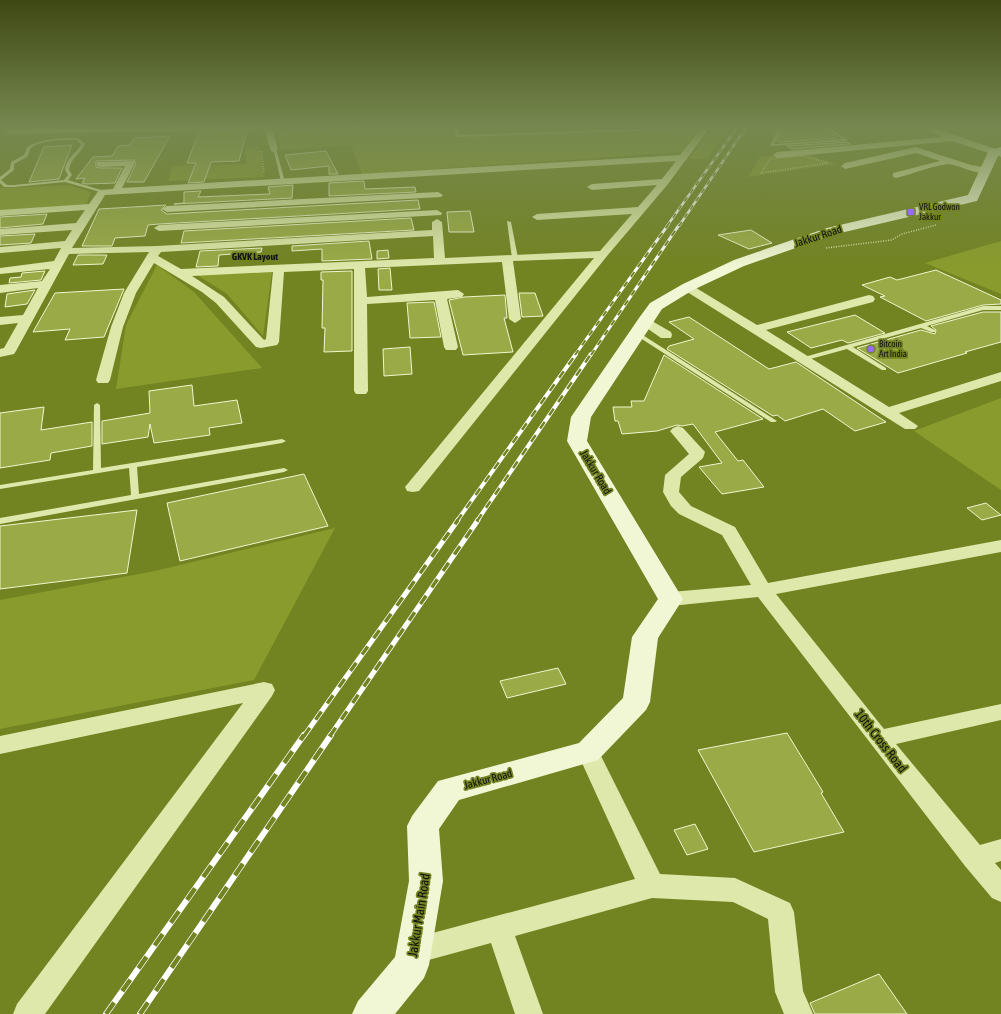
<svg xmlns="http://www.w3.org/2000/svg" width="1001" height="1014" viewBox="0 0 1001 1014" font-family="'Asap Condensed',sans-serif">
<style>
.green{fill:#899b2c}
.building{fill:#99aa46;stroke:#f0f6ce}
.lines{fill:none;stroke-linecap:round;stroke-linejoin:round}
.path{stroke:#dee8aa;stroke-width:1.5;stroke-dasharray:1 1.5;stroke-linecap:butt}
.lane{fill:#dee8aa;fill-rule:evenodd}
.street{fill:#dee8aa;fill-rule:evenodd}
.secondary{fill:#f1f7d4;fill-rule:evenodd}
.rail-far4-casing{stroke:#fff;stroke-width:2.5}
.rail-far3-casing{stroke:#fff;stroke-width:3}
.rail-far2-casing{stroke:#fff;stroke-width:4}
.rail-far1-casing{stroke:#fff;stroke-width:5}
.rail-casing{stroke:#fff;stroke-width:6}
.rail-far4{stroke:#728322;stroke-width:1.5;stroke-dasharray:5;stroke-linecap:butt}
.rail-far3{stroke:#728322;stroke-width:2;stroke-dasharray:6;stroke-linecap:butt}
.rail-far2{stroke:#728322;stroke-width:2.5;stroke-dasharray:8;stroke-linecap:butt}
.rail-far1{stroke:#728322;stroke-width:3.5;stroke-dasharray:10;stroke-linecap:butt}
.rail{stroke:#728322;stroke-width:4.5;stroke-dasharray:14;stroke-linecap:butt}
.poi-dot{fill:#976cf4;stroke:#728322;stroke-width:1.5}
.labels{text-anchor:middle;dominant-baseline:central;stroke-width:3.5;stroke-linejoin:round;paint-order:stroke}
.far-poi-label{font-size:9px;fill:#111;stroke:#728322;text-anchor:start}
.far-neighbourhood-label{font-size:10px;font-weight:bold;fill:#111;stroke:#728322}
.street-label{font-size:11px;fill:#111;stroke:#728322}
.near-street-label{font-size:13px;fill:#111;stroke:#728322}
</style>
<rect width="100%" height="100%" fill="#728322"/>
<!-- green -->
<path class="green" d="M3 126H176V129L1 131Z
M397 126H452L455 137 671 129 668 126H703L682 152 362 174 351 145 281 150 277 130Z
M714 126H731L707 159H689Z
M259 146 264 177 168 181 172 166 246 164 245 148Z
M802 153 836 164 748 177 760 157Z
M69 185 91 192 86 206 0 212V188Z
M1001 241V294L925 263Z
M157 265 194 292 262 368 116 389 126 325Z
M272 272 263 336 227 294 197 275Z
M1001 398V490L914 431Z
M335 528 254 680 0 729V600L155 571Z"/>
<!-- building -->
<path class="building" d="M784 126H821L837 138 780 142 777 141Z
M247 131 239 161 211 162 204 182 188 183 196 163H187L199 132Z
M170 136 144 182H127L136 164 134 160 96 161V167L100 168H122L115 183 86 184 82 183 85 178 76 179 93 157 112 156 118 146 130 145 134 138Z
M847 142 850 144 792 149 787 146Z
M72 145 59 179 29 182 44 147Z
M326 151 338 174H329V166L291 170 285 155Z
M364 181 365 189 415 187 416 192 329 196V183Z
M293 185 292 198 174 204 184 203V192L201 191 198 197 270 194 268 187Z
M418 200 420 209 159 224 148 225 145 236 115 238 112 246H82L99 209 166 205 161 210 167 214Z
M470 211 474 232H449L447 212Z
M47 214 43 224 0 228V217Z
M411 218 414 230 181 243 184 231Z
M751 230 772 243 749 249 718 235Z
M35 234 31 243 0 245V236Z
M369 241 372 259 322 261V249L292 251V246Z
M262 248 261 252 219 255 218 266 196 267 200 251Z
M388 250 389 258 377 259V251Z
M78 255H107L103 264 73 265Z
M390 268 392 290H379L378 269Z
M936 270 1001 300V304L983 305 926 321 880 297 885 296 862 285 890 277 897 280Z
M45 271 41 280 9 283 10 278 21 277 22 273Z
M352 271V351L324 352 325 328H322L323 280H321V272Z
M124 289 104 337 65 340 70 329 33 332 55 293Z
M35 290 27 304 5 307 7 294Z
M519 293H535L543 316 522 317Z
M505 295 507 318H504L513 352 463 355 449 300 464 297Z
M434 302 441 337 410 338 407 303Z
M983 312H1001V342L965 352 967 353 898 373 857 348 921 330 935 334 936 330 931 326Z
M855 315 885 333 848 343 842 340 811 348 787 332Z
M689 317 769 369 796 362 886 422 855 431 823 409 785 421 777 415 773 416 667 349 669 346 694 339 669 322Z
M410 347 412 374 384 376 383 349Z
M664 355 763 419 715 432 738 461 743 460 764 487 722 494 699 467 722 463 693 424 682 426 677 425 657 431 622 434 618 421H615L613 407H632L631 401H644Z
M192 385 194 406 237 400 242 423 209 428 210 435 154 443 150 424 148 437 102 444V421L150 413 149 391Z
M44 407 41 430 92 422V446L51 453 50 460 0 468V413Z
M304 474 328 526 180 561 167 503Z
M986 503 1001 515 982 520 967 508Z
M137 510 127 573 0 589V526Z
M558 668 566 684 507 698 500 681Z
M787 733 823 792 821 793 844 832 754 852 698 750Z
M695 824 708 849 687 855 674 830Z
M879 974 907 1014H815L814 1012 810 1003Z"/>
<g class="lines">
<!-- path -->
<path class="path" d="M261 151 264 172
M804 156 828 163 761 173 770 159Z
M826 248 892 240 902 234 936 225"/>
<!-- lane -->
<path class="lane" d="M266 126H294L293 128 379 126 377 127 291 130 289 129 290 127 267 128Z
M453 126H457L460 135 665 128 663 126H667L670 129 668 130 458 137 456 136Z
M779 126H783L774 144 842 139 822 126H826L848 140 846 141 770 146Z
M78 138 85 144C80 155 71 157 69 170L72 175 68 180 104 191V193L65 182 14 187H4L0 183V177L10 169 11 162 24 155C25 154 26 150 26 149 32 139 68 137 78 138ZM76 140 81 144C76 155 67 156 65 170L68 175 64 180 14 185H7L1 180 14 170V164L27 157C29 154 29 151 31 148 41 140 64 140 76 140Z
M273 148 276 149 285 182 281 181Z
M507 221 511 222 518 258 515 260 512 258Z
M983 306H1001V310H983L927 326 935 330V332H931L921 328 853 347 886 368V370H882L847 349 803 361 800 359 801 358Z
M636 331 638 332 777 421 775 422H771L634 334V332Z
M97 403 100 405 101 468 282 439 286 441 282 443 137 467 139 494 284 468 288 470 284 472 0 524V518L131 495 129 468 0 489V485L93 470 94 405Z"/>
<!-- street -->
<path class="street" d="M208 126H271L278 149 274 152 271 151 264 129 10 134 6 132 10 130Z
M703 126H711L668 184 607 256 419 491 413 492 407 491 405 487 594 258 513 261 521 319 515 323 509 319 502 262 365 268 367 297 458 290 464 294 462 297 447 299 458 347 456 350H446L444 347 435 300 367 304 368 391 366 394H356L354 391V269L284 272 279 342 277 345 261 348 256 347 216 303 202 292 154 263 136 293 123 327 110 380 108 383H98L96 380 111 327 124 293 149 252 69 254 16 351 14 354 0 357V349L4 348 18 323 0 325V317L23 315 38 288 0 293V285L42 281 50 269 0 274V268L54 261 61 248 0 253V247L65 241 72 230 0 235V229L76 223 85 210 0 216V210L89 204 99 190 113 189 125 166 100 167 97 166V162L134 161 135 163 122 188 680 155ZM676 161 662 179 592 184 587 187 592 190 657 185 638 207 537 214 532 217 537 220 632 214 600 251 445 258 442 222 437 219 432 222V230L157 246 72 248 105 195ZM433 236 434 258 181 269 158 256 161 252ZM273 272 266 339 264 340 224 297 192 276Z
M919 126H929L1001 151V157L952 141 777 158 773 155 777 152 942 137Z
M916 147 971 165 989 168 991 170C981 179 959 164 948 164 931 166 913 174 896 178L893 177V173L940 161 916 153 845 169 841 166 845 163Z
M438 192 443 195 441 197 167 212 162 209 167 206Z
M437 210 442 213 441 215 159 231 154 228 159 225Z
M688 283 757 325 869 295 873 296 875 299 873 302 766 330 889 407 1001 372V381L899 413 918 426 915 429H905L684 290 682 287 684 284Z
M645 317 671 332 672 335 671 338H661L641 324 639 321 641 318Z
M678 426 683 428 705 452 703 458 681 477 679 492 691 506 735 527 768 583 1001 540V552L776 594 884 729 1001 704V720L896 744 980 845 1001 839V861L995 863 1001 870V902L992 898 965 866 758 597 671 606 664 604 661 599 664 594 671 592 751 585 722 535 679 514 671 506 663 492 665 475 689 454 670 431 673 428Z
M264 682 272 684 275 690 272 696 45 1014H13L17 1004 243 703 0 754V736Z
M588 743 596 746 660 874 735 878 790 903 794 912 803 991 813 1014H784L775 992 768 919 733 902 652 898 515 936 543 1014H515L491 943 414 964 404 960 400 951 404 942 414 938 635 879 577 752 580 746Z"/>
<!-- secondary -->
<path class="secondary" d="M1001 147V153L999 154 977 201 836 234 744 266 693 290 662 309 591 417 587 441 683 599 658 638 650 702 646 710 598 760 459 800 439 829 443 881 429 965 424 978 395 1014H352L358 1001 395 957 409 881 407 826 412 816 438 781 579 743 623 698 632 637 658 599 567 441 571 417 639 318 650 303 683 284 734 260 827 228 968 195 988 152 990 150Z"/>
<!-- rail-far4 casing -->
<g class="rail-far4-casing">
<path id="rail-far4" d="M667 226 738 126
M679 226 747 126"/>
</g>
<!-- rail-far3 casing -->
<g class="rail-far3-casing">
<path id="rail-far3" d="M575 355 668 225
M591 355 679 225"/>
</g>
<!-- rail-far2 casing -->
<g class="rail-far2-casing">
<path id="rail-far2" d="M457 521 576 354
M477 521 591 354"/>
</g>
<!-- rail-far1 casing -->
<g class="rail-far1-casing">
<path id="rail-far1" d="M304 736 458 520
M330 736 478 520"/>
</g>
<!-- rail casing -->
<g class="rail-casing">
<path id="rail" d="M106 1014 304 735
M140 1014 331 735"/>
</g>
<!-- rail-far4 -->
<use href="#rail-far4" class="rail-far4"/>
<!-- rail-far3 -->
<use href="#rail-far3" class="rail-far3"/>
<!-- rail-far2 -->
<use href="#rail-far2" class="rail-far2"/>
<!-- rail-far1 -->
<use href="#rail-far1" class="rail-far1"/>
<!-- rail -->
<use href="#rail" class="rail"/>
</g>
<!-- sky -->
<linearGradient id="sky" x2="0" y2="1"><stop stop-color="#3f4813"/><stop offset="0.47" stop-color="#76884f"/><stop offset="1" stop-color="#76884f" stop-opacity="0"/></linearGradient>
<rect width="1001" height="268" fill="url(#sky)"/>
<!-- markers -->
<g class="poi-dot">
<rect x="907" y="208" width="8" height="8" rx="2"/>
<circle cx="871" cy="349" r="4"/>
</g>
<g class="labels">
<!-- far-poi labels -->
<g class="far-poi-label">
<text x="919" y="207">VRL Godwon<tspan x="919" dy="10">Jakkur</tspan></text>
<text x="879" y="344">Bitcoin<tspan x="879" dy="10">Art India</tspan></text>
</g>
<!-- far-neighbourhood labels -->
<g class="far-neighbourhood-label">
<text x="255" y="256">GKVK Layout</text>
</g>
<!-- street labels -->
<g class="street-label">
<text transform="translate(818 236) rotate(-18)">Jakkur Road</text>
<text transform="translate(596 472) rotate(59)">Jakkur Road</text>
<text transform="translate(488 779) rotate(-15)">Jakkur Road</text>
</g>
<!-- near-street labels -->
<g class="near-street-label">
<text transform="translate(881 741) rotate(52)">10th Cross Road</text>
<text transform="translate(419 915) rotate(-81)">Jakkur Main Road</text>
</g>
</g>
</svg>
